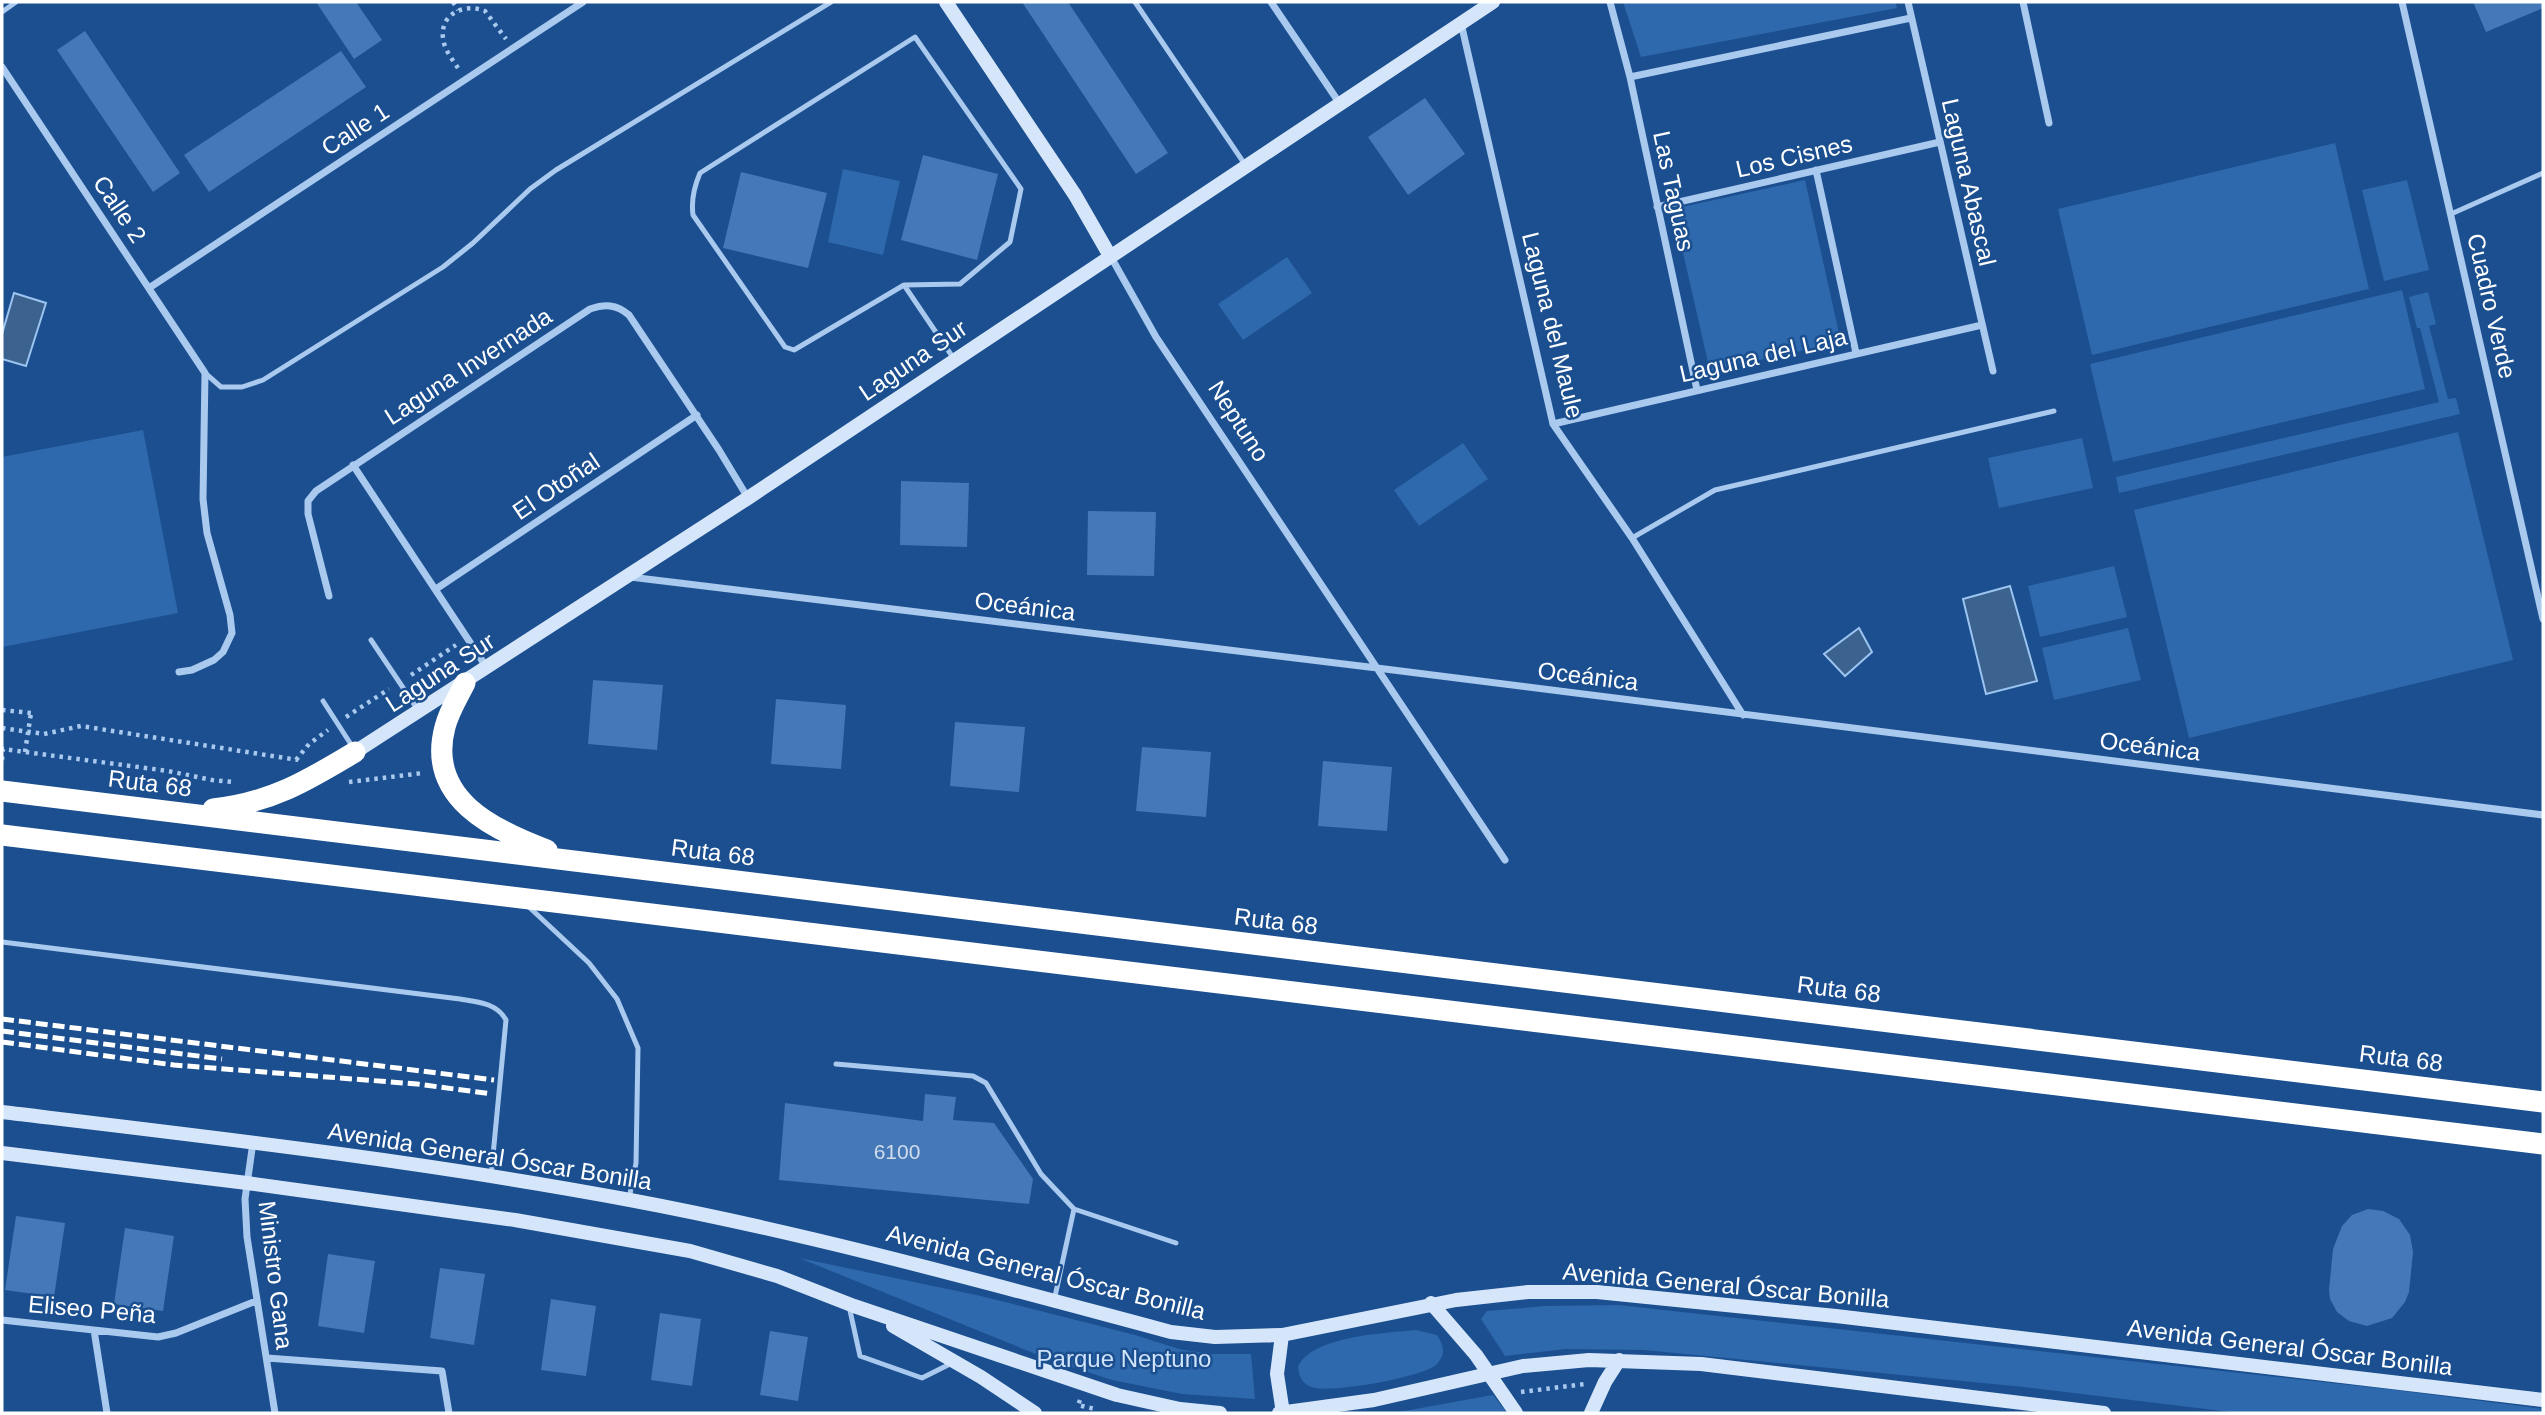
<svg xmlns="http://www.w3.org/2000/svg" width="2545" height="1415" viewBox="0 0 2545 1415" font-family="Arial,sans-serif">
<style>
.green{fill:#2e69ad}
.water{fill:#3c6290;stroke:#9cc4f0;stroke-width:2}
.building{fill:#4478b7}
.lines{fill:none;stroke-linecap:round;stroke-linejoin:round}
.path{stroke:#a9c9ee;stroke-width:4.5;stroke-dasharray:3.5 5;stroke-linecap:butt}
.lane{stroke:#a9c9ee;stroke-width:5}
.street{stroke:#a9c9ee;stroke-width:7}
.secondary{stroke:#d6e6fa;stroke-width:14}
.highway{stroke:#fff;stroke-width:21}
.rail{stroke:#fff;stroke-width:5;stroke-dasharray:12 5;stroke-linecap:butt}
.path-bridge{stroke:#a9c9ee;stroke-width:4.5;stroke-dasharray:3.5 5;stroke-linecap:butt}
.labels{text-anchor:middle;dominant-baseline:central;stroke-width:5;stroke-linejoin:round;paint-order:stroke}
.number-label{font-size:21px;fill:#d0dded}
.street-label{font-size:24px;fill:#fff;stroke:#1b4f8f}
.park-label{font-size:24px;fill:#cfe3fa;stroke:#1b4f8f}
</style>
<rect width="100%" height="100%" fill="#1b4f8f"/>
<!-- green -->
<path class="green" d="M1623 2H1895L1897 8 1641 57Z
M2335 143 2369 289 2092 355 2058 209Z
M843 169 900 181 883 255 828 242Z
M1805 180 1841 342 1710 371 1673 209Z
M2407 180 2429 270 2384 281 2362 190Z
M1287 257 1312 293 1243 340 1218 304Z
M2402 290 2425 389 2113 462 2090 364Z
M2428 292 2436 324 2429 326 2448 399 2456 398 2460 414 2119 493 2116 477 2439 402 2420 328H2417L2409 297Z
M143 430 178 613 2 647V457Z
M2458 432 2513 660 2189 738 2134 510Z
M2082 438 2093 488 1999 508 1988 458Z
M1463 443 1488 479 1419 526 1394 490Z
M2114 566 2127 617 2040 637 2028 586Z
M2128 628 2141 680 2054 700 2042 648Z
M799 1258 981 1296 1135 1335 1179 1349 1210 1354H1251L1255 1399 1182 1394 1112 1380 1048 1359Z
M1618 1305 2395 1390 2543 1409V1413H2239L2024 1387 1644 1350 1566 1349 1505 1356 1481 1319 1487 1311 1545 1306Z
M1416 1330 1437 1335C1444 1346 1446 1354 1437 1364 1425 1377 1329 1394 1312 1387 1302 1384 1299 1376 1298 1367 1311 1336 1386 1333 1416 1330Z
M1493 1395 1507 1413H1393Z"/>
<!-- water -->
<path class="water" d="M14 293 46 303 26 366 2 359V334Z
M2010 586 2037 681 1986 694 1963 599Z
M1859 628 1872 652 1845 676 1824 654Z"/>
<!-- building -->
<path class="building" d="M316 2H356L382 40 354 59Z
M1022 2H1068L1168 153 1136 174Z
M2473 2H2543V8L2486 32Z
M85 31 180 173 153 192 57 50Z
M341 51 366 87 209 192 184 155Z
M1425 98 1465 154 1408 195 1368 137Z
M923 155 998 174 977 260 901 240Z
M741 172 827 193 808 268 723 248Z
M901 481 969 483 967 547 900 545Z
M1088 511 1156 512 1154 576 1087 575Z
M593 680 663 685 657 750 588 744Z
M776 699 846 705 841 769 771 764Z
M955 722 1025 727 1019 792 950 786Z
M1142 747 1211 752 1206 817 1136 811Z
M1323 761 1392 767 1387 831 1318 826Z
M925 1094 956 1097 953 1120 994 1123 1033 1179 1029 1204 779 1180 785 1103 923 1121Z
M2368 1209 2383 1211 2399 1219 2410 1235 2413 1252 2409 1292 2405 1302 2392 1318 2367 1326 2349 1321 2337 1312 2330 1299 2329 1290 2333 1249 2342 1226 2352 1215Z
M16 1216 65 1223 54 1297 5 1290Z
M125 1228 174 1236 163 1311 114 1304Z
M328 1254 375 1261 364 1333 318 1326Z
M440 1268 485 1274 474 1345 430 1338Z
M551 1299 596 1306 586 1376 541 1370Z
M660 1313 701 1319 692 1386 651 1380Z
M770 1331 808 1337 798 1401 760 1395Z"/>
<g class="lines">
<!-- path -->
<path class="path" d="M453 2 458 10
M458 68C452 59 444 49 443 38 440 13 465 3 485 11L506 39
M411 675 456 645
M2 710 31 713
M346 717 389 689
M2 728 44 734 81 726 298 760
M2 760 3 749 168 771 212 780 234 782
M296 760 309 744 328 730
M349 782 423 773
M1521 1392 1585 1384
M1080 1400 1078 1405 1095 1409"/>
<!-- lane -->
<path class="lane" d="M1135 2 1246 166
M2 12 16 2
M2451 214 2543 173
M904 285 960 284 1010 242 1021 189 915 37 700 173C694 187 691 200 693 215L785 347 794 350 904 285 954 359
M205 373 221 387H242L263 380 443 267 473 243 530 189 556 170 831 2
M1632 538 1715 490 2054 411
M371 640 418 710
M323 701 352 746
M529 907 589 963 617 999 638 1048 636 1163 629 1199
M2 942 460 999C478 1002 497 1003 506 1020L491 1176
M836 1064 973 1076 986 1083 1041 1174 1074 1209 1054 1301
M1074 1209 1176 1243
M849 1306 860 1356 922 1378 952 1363"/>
<!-- street -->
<path class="street" d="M1271 2 1340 104
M1610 2 1630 77 1697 390
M1908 2 1993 371
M2023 2 2049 123
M2402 2 2543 619
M1461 23 1553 424 1632 538 1743 715
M2 67 205 373 203 499 207 533 230 615 232 633 223 652 214 660 192 670 179 672
M1630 77 1911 18
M1816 170 1856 353
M1657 207 1940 142
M1111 257 1156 337 1505 860
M149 288 583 2
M1553 424 1982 325
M353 465 487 668
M630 577 1377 668 2543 815
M436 589 697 415
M329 596 308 514V501L316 491 590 309C605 304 616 304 629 315L719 450 748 498
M253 1142 245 1199 247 1237 275 1413
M2 1320 158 1337 176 1333 256 1301
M94 1330 107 1413
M267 1358 442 1371 449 1413"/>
<!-- secondary -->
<path class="secondary" d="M946 2 1075 195 1110 256
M355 752 748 498 1493 2
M2 1112C211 1137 422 1161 630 1200 812 1234 991 1284 1171 1332L1215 1337 1282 1335 1456 1300 1528 1292H1597L1836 1316 2543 1400
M2 1153 247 1183 515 1220 690 1251 777 1276 854 1306 1117 1395 1180 1409 1220 1413
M1431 1303 1476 1355 1516 1413
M893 1326 981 1377 1035 1413
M1282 1335 1277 1374 1283 1413
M1279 1413 1374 1400 1523 1366 1589 1360 1701 1364 2104 1413
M1591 1413 1605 1382 1619 1360"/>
<!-- highway -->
<path class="highway" d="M465 683C458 697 449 711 445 727 426 798 493 830 547 850
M2 791 2543 1102
M213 809C270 803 307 781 355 752
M2 835 2543 1144"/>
<!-- rail -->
<path class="rail" d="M2 1019 494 1080
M2 1031 222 1059
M2 1042 174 1065 417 1084 492 1094"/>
<!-- path-bridge -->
<path class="path-bridge" d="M25 752 31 713"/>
</g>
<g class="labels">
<!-- number labels -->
<g class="number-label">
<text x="897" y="1151">6100</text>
</g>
<!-- street labels -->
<g class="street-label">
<text transform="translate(355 129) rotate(-33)">Calle 1</text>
<text transform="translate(1794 156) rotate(-13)">Los Cisnes</text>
<text transform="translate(1969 182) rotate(77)">Laguna Abascal</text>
<text transform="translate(1674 191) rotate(78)">Las Taguas</text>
<text transform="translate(120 209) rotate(56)">Calle 2</text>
<text transform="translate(2492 306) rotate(77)">Cuadro Verde</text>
<text transform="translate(1553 325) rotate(76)">Laguna del Maule</text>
<text transform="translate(1763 355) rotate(-13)">Laguna del Laja</text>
<text transform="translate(913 360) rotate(-34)">Laguna Sur</text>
<text transform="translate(468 366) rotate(-33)">Laguna Invernada</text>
<text transform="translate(1239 421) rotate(57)">Neptuno</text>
<text transform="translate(556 486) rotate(-34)">El Otoñal</text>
<text transform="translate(1025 606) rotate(7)">Oceánica</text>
<text transform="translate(440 672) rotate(-33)">Laguna Sur</text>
<text transform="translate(1588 676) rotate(7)">Oceánica</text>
<text transform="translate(2150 746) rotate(7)">Oceánica</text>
<text transform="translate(150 783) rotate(7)">Ruta 68</text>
<text transform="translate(713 852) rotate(7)">Ruta 68</text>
<text transform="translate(1276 921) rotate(7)">Ruta 68</text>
<text transform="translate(1839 989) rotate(7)">Ruta 68</text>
<text transform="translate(2401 1058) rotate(7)">Ruta 68</text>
<text transform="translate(490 1156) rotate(9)">Avenida General Óscar Bonilla</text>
<text transform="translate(1046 1272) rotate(14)">Avenida General Óscar Bonilla</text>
<text transform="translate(276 1275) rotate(83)">Ministro Gana</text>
<text transform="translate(1726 1285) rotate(5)">Avenida General Óscar Bonilla</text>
<text transform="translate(92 1309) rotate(5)">Eliseo Peña</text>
<text transform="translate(2290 1347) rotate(7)">Avenida General Óscar Bonilla</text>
</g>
<!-- park labels -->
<g class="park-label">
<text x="1124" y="1358">Parque Neptuno</text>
</g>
</g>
<!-- border -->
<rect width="2545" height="1415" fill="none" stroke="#ffffff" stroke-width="7"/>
</svg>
